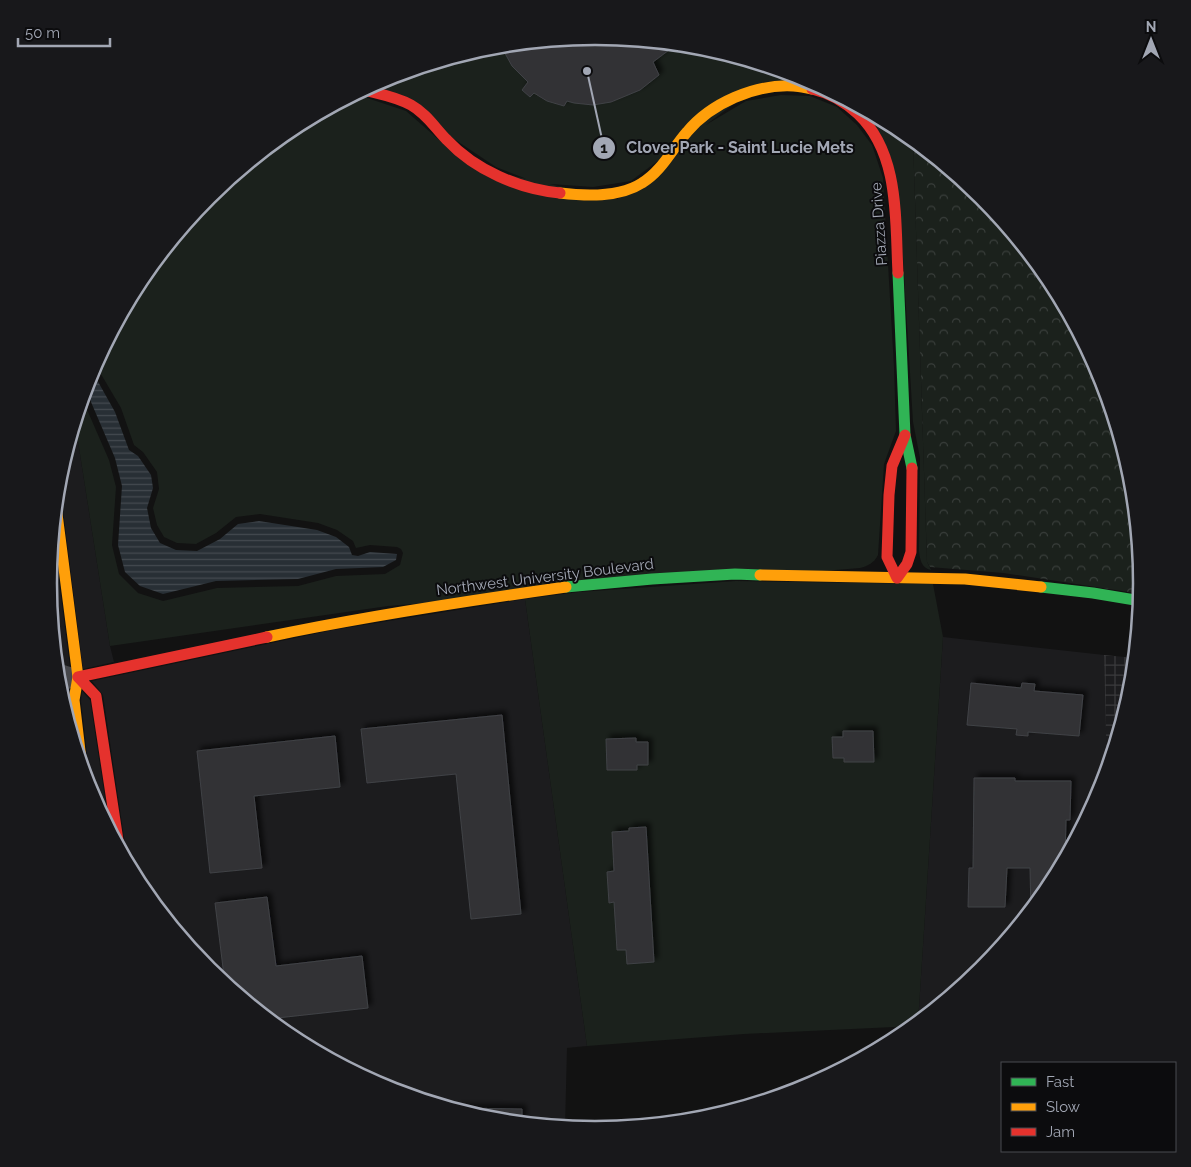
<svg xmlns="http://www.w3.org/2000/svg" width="1191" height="1167" viewBox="0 0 1191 1167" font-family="Raleway,sans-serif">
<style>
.built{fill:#1c1c1e}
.industrial{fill:url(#industrial-grid)}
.forest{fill:url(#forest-crowns)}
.green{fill:#1b211c}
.water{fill:url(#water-rules)}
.building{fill:#323235;stroke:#404246;filter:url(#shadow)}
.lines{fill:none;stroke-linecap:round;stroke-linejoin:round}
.street{stroke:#46474b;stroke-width:14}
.fast{stroke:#30b455;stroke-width:11}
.slow{stroke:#ff9f0a;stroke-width:11}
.jam{stroke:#e5322d;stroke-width:11}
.labels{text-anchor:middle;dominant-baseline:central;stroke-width:4;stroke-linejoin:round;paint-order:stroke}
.street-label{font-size:15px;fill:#a2a7b4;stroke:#0c0c0e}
.rim{fill:none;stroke:#a2a7b4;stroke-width:2.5}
.leader{fill:none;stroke:#a2a7b4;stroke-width:2}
.callout-dot{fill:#a2a7b4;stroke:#0c0c0e;stroke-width:2}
.mark-label{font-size:15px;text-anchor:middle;font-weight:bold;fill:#111}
.callout-label{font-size:16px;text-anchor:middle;font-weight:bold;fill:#a2a7b4;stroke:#0c0c0e;stroke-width:4;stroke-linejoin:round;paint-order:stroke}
</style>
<defs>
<pattern id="industrial-grid" width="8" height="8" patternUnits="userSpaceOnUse" patternTransform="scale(1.25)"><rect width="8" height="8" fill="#1c1c1e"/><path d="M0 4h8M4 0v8" fill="none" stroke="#3a3a3c"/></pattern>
<pattern id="forest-crowns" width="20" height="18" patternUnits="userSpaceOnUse" patternTransform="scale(1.25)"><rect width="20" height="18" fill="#1b211c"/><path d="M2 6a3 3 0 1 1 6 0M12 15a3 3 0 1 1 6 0" fill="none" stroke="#393e3b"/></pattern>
<pattern id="water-rules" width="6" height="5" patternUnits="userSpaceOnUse" patternTransform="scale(1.25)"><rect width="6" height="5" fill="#282f35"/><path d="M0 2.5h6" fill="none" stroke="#444a50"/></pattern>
<filter id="shadow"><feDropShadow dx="4" dy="-4" stdDeviation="2.5" flood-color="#0009"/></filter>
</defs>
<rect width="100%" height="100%" fill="#121212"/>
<!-- built -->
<path class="built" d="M75 422 110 646 114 662 83 669 59 478Z
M53 535 70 667 56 662 48 583Z
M525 599 587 1046 567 1048 565 1128 488 1120 386 1089 291 1038 208 970 140 887 128 864 103 695 92 681 333 630Z
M943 637 1104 655 1107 774 1101 793 1050 888 982 971 918 1023Z
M82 691 90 700 110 831 92 797 81 701Z"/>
<!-- industrial -->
<path class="industrial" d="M1104 655 1135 658 1132 691 1107 774Z"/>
<!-- forest -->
<path class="forest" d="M913 140 983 197 1051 280 1101 374 1132 477 1143 584 1142 594 1004 573 930 567 927 562Z"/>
<!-- green -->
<path class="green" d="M595 36 703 47 808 80 763 82 631 181 593 187 537 183 496 167 373 85 386 78 489 47Z
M355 94 406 111 469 166 617 199 699 129 746 101 781 95 810 96 837 107 857 125 872 145 883 178 894 367 896 431 884 464 878 555C874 563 868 566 860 568L388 606 110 646 75 422 83 395 85 405 109 460 116 487 112 545 119 574 138 593 163 601 217 588 298 586 336 576 385 574 400 565 403 553 401 549 397 547 370 545 356 548 353 541 337 530 318 523 260 514 236 517 216 533 196 544 177 543 164 537 157 525 153 508 159 489 157 472 143 452 134 445 121 408 95 364 141 279 209 196 292 128Z
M865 110 900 129 913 140 927 562 931 570C921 568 920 559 919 551L920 458 913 422 901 225Z
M736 581 933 584 943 637 918 1023 915 1026 744 1034 587 1046 525 599 579 592Z"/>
<!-- water -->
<path class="water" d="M92 371 115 412 129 450 138 456 151 475 153 488 147 508 151 528 160 543 176 550 197 551 220 539 238 524 259 521 317 530 336 537 349 547 352 555 358 556 370 552 397 554 396 560 383 567 336 569 298 579 216 581 163 594 140 586 125 572 118 545 122 486 115 458 91 402 87 383Z"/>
<!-- building -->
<path class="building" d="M597 36 677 44 653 62 659 75 640 90 611 102 593 105 574 103 567 101 564 106 547 101 534 93 530 97 522 90 528 82 512 66 501 46Z
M971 683 1021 688 1022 683 1035 684 1034 691 1083 695 1079 736 1028 732V736L1016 735 1017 729 967 725Z
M502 715 521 914 471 919 456 774 367 783 361 729Z
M843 731H873L874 762H844V758H833L832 737H843Z
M335 736 340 787 254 796 262 868 210 873 197 751Z
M636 738V742H648V765H637V770H607L606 739Z
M974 778H1015V781H1071L1070 820H1066L1065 860 1050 888 1031 912 1030 868H1007L1005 907H968L969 868H973Z
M646 827 654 962 627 964 626 950H617L614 902 609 903 607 872 614 871 612 832 629 831V828Z
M267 897 276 966 362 956 368 1008 268 1019 225 984 215 903Z
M457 1108 522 1109V1123L488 1120 456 1110Z"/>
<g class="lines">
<!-- street -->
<path class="street" d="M57 670 78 677
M58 686 78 677"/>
<!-- fast -->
<path class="fast" d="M898 273 905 435 912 468
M566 587 652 579 735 574 760 575
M1041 587 1093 593 1141 601"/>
<!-- slow -->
<path class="slow" d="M560 193C585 196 619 198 642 183 662 171 672 149 687 132 711 103 755 84 793 86 799 86 806 88 812 89
M56 506 78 677 74 700 82 768
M760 575 965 579 1041 587
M267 637C366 616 466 601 566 587"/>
<!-- jam -->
<path class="jam" d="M812 89C829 93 845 102 858 114 900 154 895 219 898 273
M364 90C380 94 397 97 411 105 427 114 435 128 447 140 475 170 519 189 560 193
M905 435 892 466 889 495 887 557 897 578 907 564 911 552 912 468
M78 677 267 637
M78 677 96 696 119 847"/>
</g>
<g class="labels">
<!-- street labels -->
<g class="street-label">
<text transform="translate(879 224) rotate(-94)">Piazza Drive</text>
<text transform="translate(545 577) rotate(-7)">Northwest University Boulevard</text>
</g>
</g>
<!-- crop -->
<path d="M0 0H1191V1167H0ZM57 583a538 538 0 1 1 1076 0a538 538 0 1 1-1076 0Z" fill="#18181b" fill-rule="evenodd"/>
<path class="rim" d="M57 583a538 538 0 1 1 1076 0a538 538 0 1 1-1076 0Z"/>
<!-- callouts -->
<path class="leader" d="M587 71L604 148"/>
<g class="callout-dot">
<circle cx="587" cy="71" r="5"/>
<circle cx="604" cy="148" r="12"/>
</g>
<g class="mark-label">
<text x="604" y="153">1</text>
</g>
<g class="callout-label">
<text x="740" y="153">Clover Park - Saint Lucie Mets</text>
</g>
<!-- legend -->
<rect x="1001" y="1062" width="175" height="90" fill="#0c0c0e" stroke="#484a50"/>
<rect x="1011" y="1078" width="25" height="8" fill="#30b455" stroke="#484a50"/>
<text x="1046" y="1087" font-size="15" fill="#a2a7b4">Fast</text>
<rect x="1011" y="1103" width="25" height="8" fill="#ff9f0a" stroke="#484a50"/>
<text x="1046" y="1112" font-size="15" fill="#a2a7b4">Slow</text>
<rect x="1011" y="1128" width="25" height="8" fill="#e5322d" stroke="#484a50"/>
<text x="1046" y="1137" font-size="15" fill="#a2a7b4">Jam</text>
<!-- north arrow -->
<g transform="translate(1151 40)" stroke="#0c0c0e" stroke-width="4" paint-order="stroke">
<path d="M0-4L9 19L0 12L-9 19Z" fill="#a2a7b4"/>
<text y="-8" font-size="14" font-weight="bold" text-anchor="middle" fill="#a2a7b4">N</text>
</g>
<!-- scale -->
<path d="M18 38v8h92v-8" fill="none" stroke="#a2a7b4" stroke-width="2.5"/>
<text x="25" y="38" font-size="15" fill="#a2a7b4" stroke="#0c0c0e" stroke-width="4" paint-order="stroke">50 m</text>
</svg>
